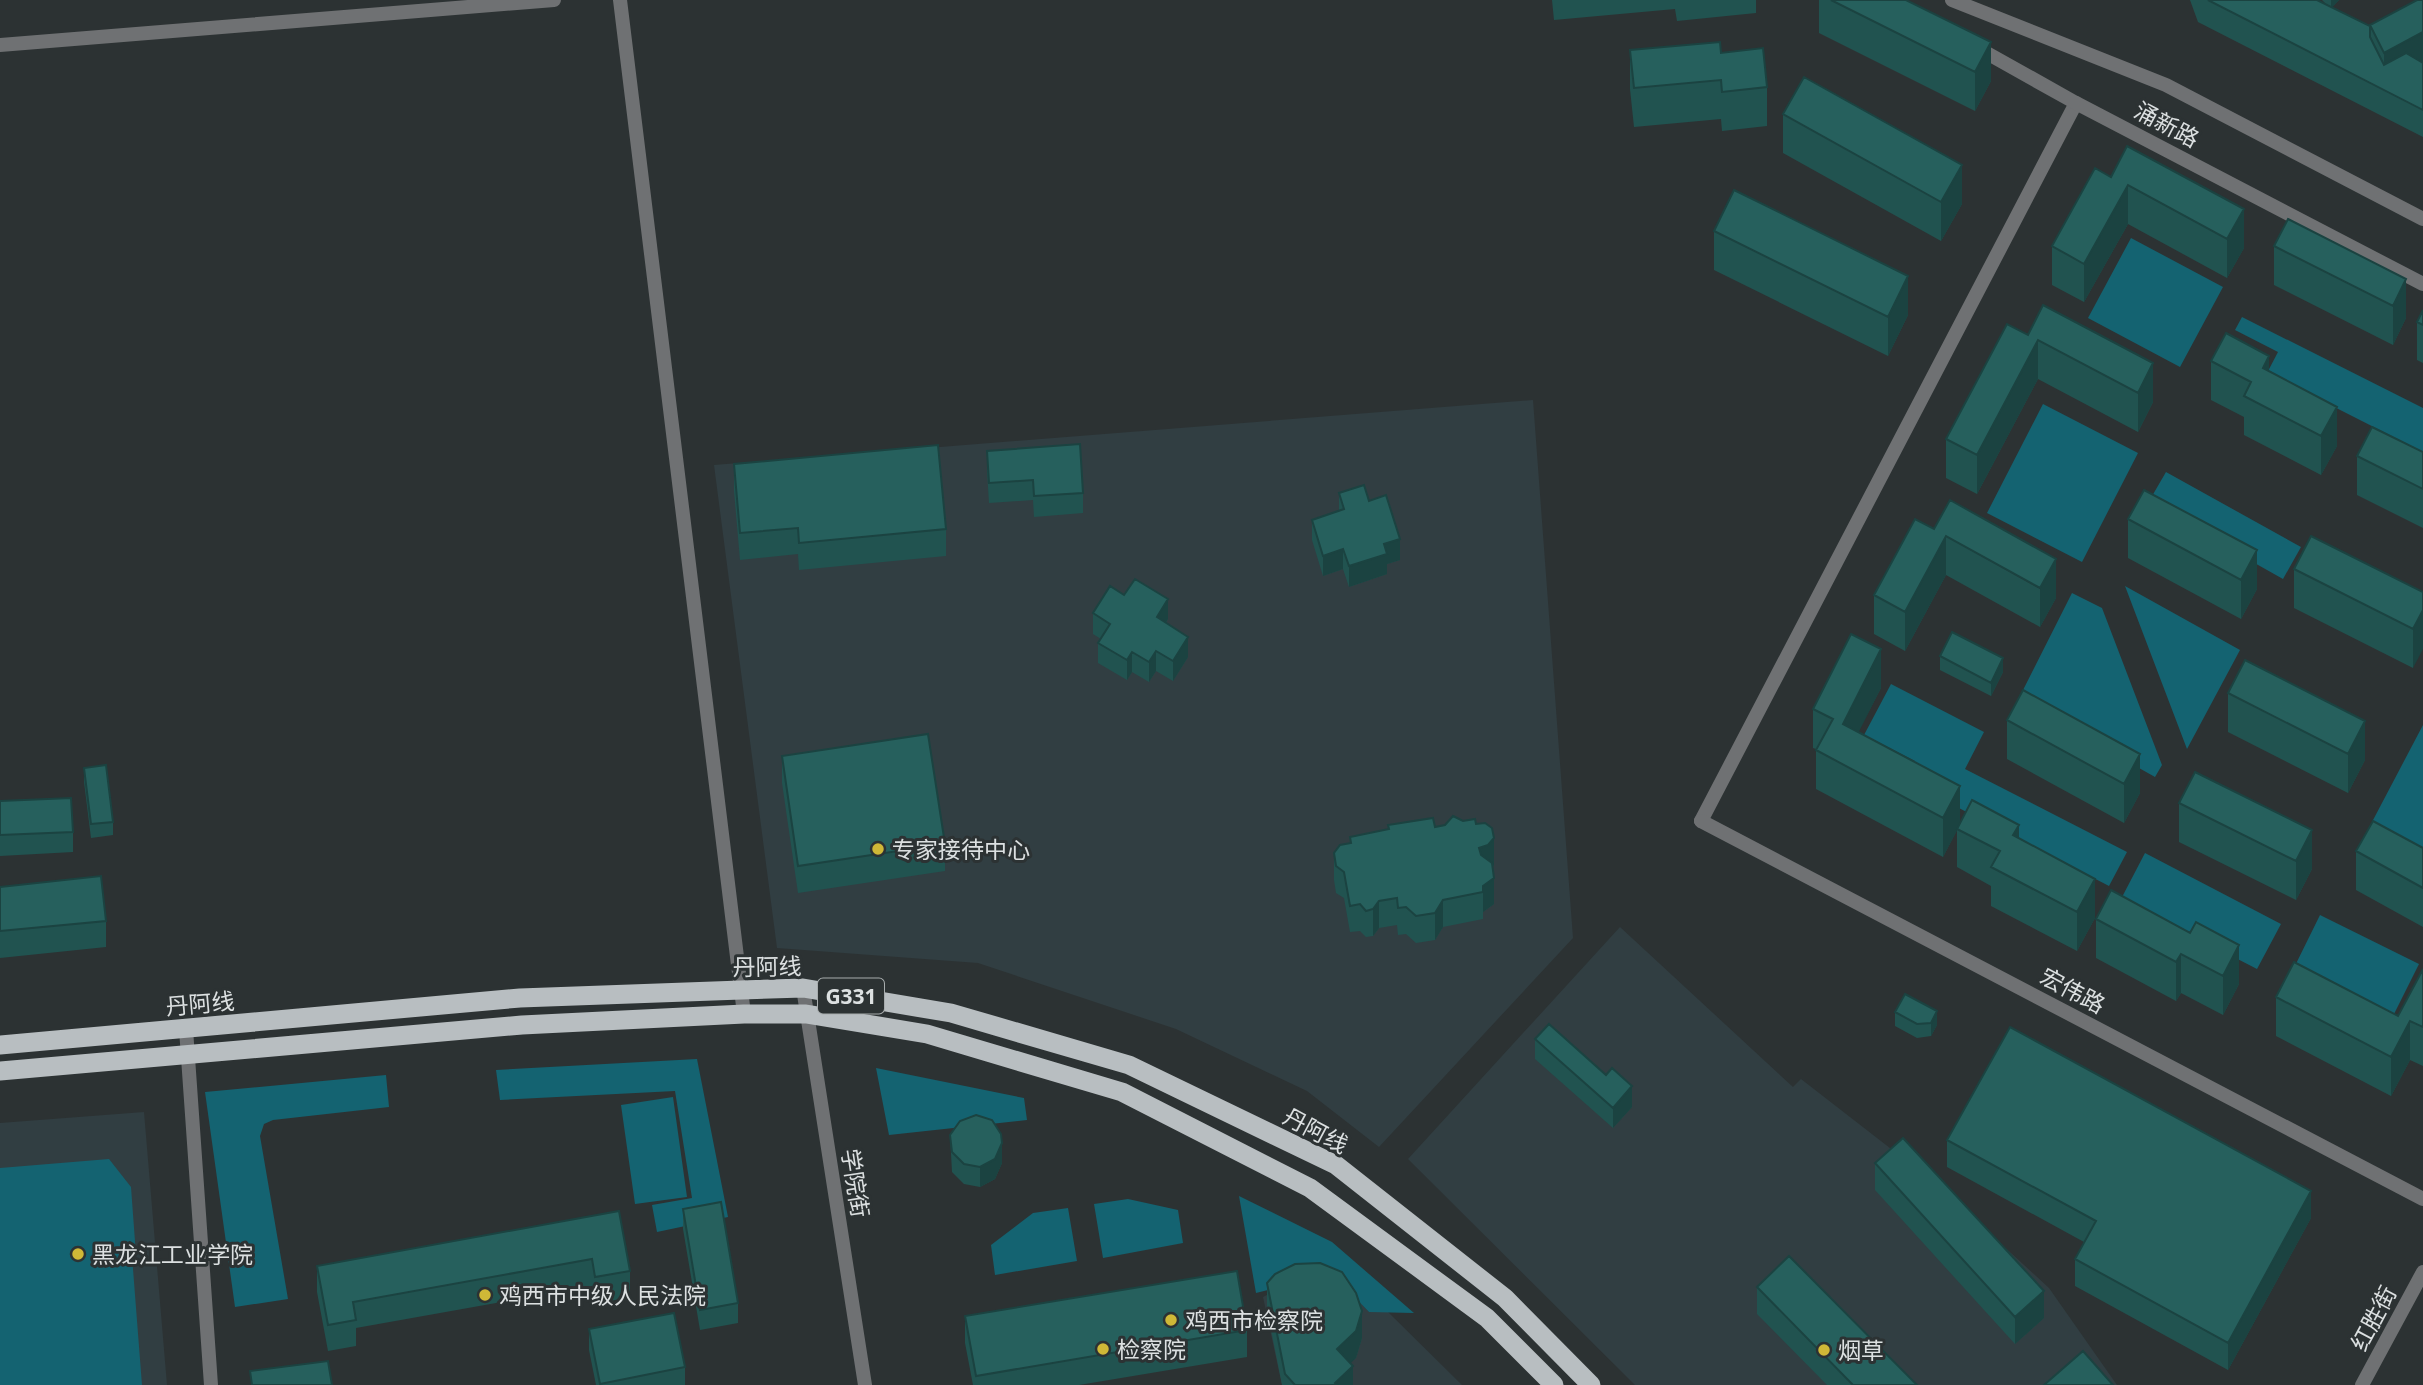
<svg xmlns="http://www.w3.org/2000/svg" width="2423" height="1385" viewBox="0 0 2423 1385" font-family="'Noto Sans','Noto Sans SC',sans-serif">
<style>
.built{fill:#313e42}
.green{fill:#146371}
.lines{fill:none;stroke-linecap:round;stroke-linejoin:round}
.minor{stroke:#6f7173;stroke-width:14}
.tertiary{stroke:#6f7173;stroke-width:14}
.trunk{stroke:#b8bec1;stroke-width:19}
.wall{fill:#215350}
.shaded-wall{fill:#1b4341}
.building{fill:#26605d;stroke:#1b4341;stroke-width:2}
.poi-dot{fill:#cfb837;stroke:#2c3233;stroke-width:2.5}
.labels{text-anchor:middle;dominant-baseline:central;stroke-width:6;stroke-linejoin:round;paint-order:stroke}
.shield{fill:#2c3233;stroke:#a7acad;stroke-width:2}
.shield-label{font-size:21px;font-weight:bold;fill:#dce0e1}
.street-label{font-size:23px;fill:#dce0e1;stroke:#2c3233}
.poi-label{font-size:23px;fill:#dce0e1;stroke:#2c3233;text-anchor:start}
</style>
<rect width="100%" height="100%" fill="#2c3233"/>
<!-- built -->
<path class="built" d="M1533 400 1573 938 1379 1147 1307 1091 1176 1029 978 963 777 948 714 465Z
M1620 927 1793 1087 1801 1079 1935 1183 2049 1288 2117 1385H1635L1408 1159Z
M144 1112 167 1385H0V1123Z
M1309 1273 1333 1274 1369 1312H1388L1462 1385H1282L1263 1297Z"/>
<!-- green -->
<path class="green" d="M2131 238 2223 287 2180 367 2088 318Z
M2242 317 2423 408V452L2267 373 2278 352 2235 330Z
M2043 404 2138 453 2082 562 1987 513Z
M2166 472 2301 547 2283 579 2148 503Z
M2125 586 2240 650 2187 749Z
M2072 593 2102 608 2162 765 2155 777 2018 700Z
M1891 684 1984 732 1965 769 2127 852 2109 886 1905 780 1915 761 1864 735Z
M2423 725V848L2372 822Z
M2145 853 2281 924 2257 969 2121 899Z
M2320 915 2419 964 2385 1032 2286 984Z
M697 1059 728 1217 657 1232 652 1205 692 1198 675 1091 500 1100 496 1070Z
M876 1068 1024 1098 1027 1120 889 1135Z
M386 1075 389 1107 273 1120 264 1124 260 1136 288 1299 235 1307 205 1092Z
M673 1097 687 1197 635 1204 621 1105Z
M109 1159 131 1187 136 1255 132 1256 142 1385H0V1168Z
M1239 1196 1332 1242 1414 1313 1369 1312 1332 1274 1256 1293Z
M1128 1199 1178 1210 1183 1243 1103 1258 1094 1204Z
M1068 1208 1077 1261 995 1275 991 1245 1033 1213Z"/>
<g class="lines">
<!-- minor -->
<path class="minor" d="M1701 821 2076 103
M186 1029 211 1385"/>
<!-- tertiary -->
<path class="tertiary" d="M620 0 744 1014
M1952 0 2166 85 2423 219
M0 45 554 0
M1976 47 2076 103 2423 284
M1701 821 2423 1199
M803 988 865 1385
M2362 1385 2423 1272"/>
<!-- trunk -->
<path class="trunk" d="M0 1045 520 998 741 990 803 988 951 1013 1129 1065 1336 1165 1505 1298 1591 1385
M0 1071 522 1025 744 1014H806L927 1034 1122 1092 1310 1188 1487 1318 1554 1385"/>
</g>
<!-- wall -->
<path class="wall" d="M1552 0H1756V13L1677 21 1675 9 1554 20Z
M1819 0H1906L1991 81 1975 111 1819 33Z
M2190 0H2317L2327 5 2322 0H2339L2332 7 2370 26 2423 0V137L2198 22Z
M1630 50 1721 53 1767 87V126L1722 131 1721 119 1634 127 1630 89Z
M1783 114 1962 204 1941 241 1783 153Z
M2095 168 2244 248 2227 278 2128 224 2084 302 2052 285V246Z
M1714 231 1908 315 1888 356 1714 270Z
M2274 246 2406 279V318L2393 345 2274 285Z
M2043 305 2153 402 2138 432 2038 379 1977 494 1946 478V439L2028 335Z
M2423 310V363L2417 360V322Z
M2211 361 2269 371 2337 446 2321 475 2244 435V417L2211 400Z
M987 451 1083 493V513L1034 517 1033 500 989 503 987 471Z
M2423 452V528L2357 495V456Z
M734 464 946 529V556L799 570 798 554 740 560 734 491Z
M1339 493 1369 501 1400 560 1387 564V574L1349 587 1343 569 1323 576 1312 540V520L1339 511Z
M1915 519 2056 598 2040 627 1946 575 1905 651 1874 634V595Z
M2128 519 2257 589 2241 619 2128 558Z
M2294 569 2423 592 2413 668 2294 608Z
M1093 613 1168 619 1166 623 1188 657 1173 681 1156 671 1149 682 1132 672 1127 680 1098 663V643L1101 639 1093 634Z
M1940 656 2003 672 1991 696 1940 670Z
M1881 688 1858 732 1960 824 2019 838 2095 918 2077 951 1991 906V886L1957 867V830L1943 857 1816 789V749L1813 748V709Z
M2228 693 2365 760 2348 793 2228 732Z
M2007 720 2140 793 2124 823 2007 759Z
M782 756 945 844V871L798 893 782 783Z
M84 768 113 822V835L91 838 84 782Z
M0 801 73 832V852L0 856Z
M2179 803 2312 869 2296 900 2179 842Z
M1463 821 1476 824 1494 865 1492 867 1494 904 1483 912V919L1443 927 1435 940 1416 943 1406 934 1398 935 1397 925 1379 928 1373 936 1366 937 1360 931 1350 932 1344 898 1336 893 1334 880V853L1350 843V837L1388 830V825L1435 827Z
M2423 848V927L2356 890V851Z
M0 887 106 921V947L0 958Z
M2111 890 2239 984 2223 1015 2181 993 2176 1001 2096 958V919Z
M2423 969V1066L2410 1060 2391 1096 2276 1036V997L2398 1016Z
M1895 1012 1937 1025 1931 1036 1917 1038 1895 1026Z
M1535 1039 1632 1107 1613 1128 1535 1059Z
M950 1135 1002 1163 995 1179 980 1187 964 1184 952 1172Z
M1947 1140 2311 1218 2228 1370 2075 1286V1259L2084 1242 1947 1167Z
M1875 1163 2044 1318 2015 1344 1875 1190Z
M683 1209 738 1303V1323L700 1330 683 1229Z
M619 1211 630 1271V1297L595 1304 592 1286 356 1328V1346L328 1351 317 1292V1266Z
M1267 1283 1362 1338 1356 1358 1350 1363 1353 1385H1282L1267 1310Z
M1757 1287 1917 1385H1827L1757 1314Z
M965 1316 1247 1330V1357L1079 1385H973L965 1343Z
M589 1329 685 1367V1385H596L589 1350Z"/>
<!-- shaded-wall -->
<path class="shaded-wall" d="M2331 0H2339L2331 9Z
M2423 32V71L2384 91V53Z
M1991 42V81L1975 111V72Z
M1962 165V204L1941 241V202Z
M2128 185V224L2084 302V264Z
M2244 209V248L2227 278V239Z
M1908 276V315L1888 356V317Z
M2406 279V318L2393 345V306Z
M2038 340V379L1977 494V455Z
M2269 356V395L2263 407V368Z
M2153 363V402L2138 432V393Z
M2337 407V446L2321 475V436Z
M1946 536V575L1905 651V612Z
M1400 539V560L1387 564V574L1349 587V566L1384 544Z
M1343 549V569L1323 576V556Z
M2257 550V589L2241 619V580Z
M2056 559V598L2040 627V588Z
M1168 599V619L1157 637V617Z
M2423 610V649L2413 668V629Z
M1188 637V657L1173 681V661Z
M1881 649V688L1843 763V724Z
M1156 651V671L1149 682V662Z
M1132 652V672L1127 680V660Z
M2003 658V672L1991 696V683Z
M2365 721V760L2348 793V754Z
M2140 754V793L2124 823V784Z
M1960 786V825L1943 857V818Z
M2019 825V864L2013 835Z
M2312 830V869L2296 900V861Z
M1494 838V865L1488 872 1479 874V848Z
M1494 878V904L1483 912V886Z
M2095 879V918L2077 951V912Z
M1443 900V927L1435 940V913Z
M1379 901V928L1373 936V909Z
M2239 945V984L2223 1015V976Z
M2181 954V993L2176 1001V962Z
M1937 1011V1025L1931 1036V1023Z
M2410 1021V1060L2391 1096V1057Z
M1632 1086V1107L1613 1128V1108Z
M1002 1143V1163L995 1179 980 1187V1167Z
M2311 1191V1218L2228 1370V1343Z
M2044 1291V1318L2015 1344V1317Z
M1362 1311V1338L1356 1358 1337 1376V1349Z
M1353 1366V1385H1335V1383Z"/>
<!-- building -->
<path class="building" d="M1831 0H1906L1991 42 1975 72Z
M2208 0H2317L2370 26V37L2384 65 2406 53 2423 63V110Z
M2417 0H2423V32L2384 53 2370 25Z
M1720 42 1721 53 1763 48 1767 87 1722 92 1721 80 1634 88 1630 50Z
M1804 77 1962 165 1941 202 1783 114Z
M2127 146 2244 209 2227 239 2128 185 2084 264 2052 246 2095 168 2111 177Z
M1734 190 1908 276 1888 317 1714 231Z
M2288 219 2406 279 2393 306 2274 246Z
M2043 305 2153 363 2138 393 2038 340 1977 455 1946 439 2007 324 2028 335Z
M2423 310V325L2417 322Z
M2226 333 2269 356 2263 368 2337 407 2321 436 2244 396 2251 382 2211 361Z
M2372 427 2423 452V489L2357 456Z
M1080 444 1083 493 1034 496 1033 480 989 483 987 451Z
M938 445 946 529 799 543 798 528 740 533 734 464Z
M1364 485 1369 501 1386 495 1400 539 1384 544 1387 554 1349 566 1343 549 1323 556 1312 520 1344 509 1339 493Z
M2144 490 2257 550 2241 580 2128 519Z
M1950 500 2056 559 2040 588 1946 536 1905 612 1874 595 1915 519 1934 529Z
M2311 536 2423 592V610L2413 629 2294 569Z
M1135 579 1168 599 1157 617 1188 637 1173 661 1156 651 1149 662 1132 652 1127 660 1098 643 1110 624 1093 613 1110 586 1124 595Z
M1952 632 2003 658 1991 683 1940 656Z
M1851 634 1881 649 1843 724 1960 786 1943 818 1816 750 1833 719 1813 709Z
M2245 660 2365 721 2348 754 2228 693Z
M2023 690 2140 754 2124 784 2007 720Z
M928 734 945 844 798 866 782 756Z
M106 765 113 822 91 824 84 768Z
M2195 772 2312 830 2296 861 2179 803Z
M71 798 73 832 0 835V801Z
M1972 800 2019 825 2013 835 2095 879 2077 912 1991 867 2000 851 1957 829Z
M1453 816 1463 821 1475 819 1476 824 1485 823 1492 828 1494 838 1488 845 1479 848 1481 855 1492 863 1494 878 1483 886V892L1443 900 1435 913 1416 916 1406 907 1398 908 1397 898 1379 901 1373 909 1366 911 1360 904 1350 906 1344 872 1336 866 1334 853 1340 845 1351 843 1350 837 1389 829 1388 825 1433 818 1435 827 1445 825Z
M2373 821 2423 848V888L2356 851Z
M101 876 106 921 0 931V887Z
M2111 890 2190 933 2196 922 2239 945 2223 976 2181 954 2176 962 2096 919Z
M2294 962 2398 1016 2423 969V1027L2410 1021 2391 1057 2276 997Z
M1905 994 1937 1011 1931 1023 1917 1024 1895 1012Z
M1549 1024 1606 1075 1612 1068 1632 1086 1613 1108 1535 1039Z
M2010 1027 2311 1191 2228 1343 2075 1259 2096 1221 1947 1140Z
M976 1115 992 1120 1001 1134 1002 1143 995 1159 980 1167 964 1164 952 1152 950 1135 960 1121Z
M1903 1138 2044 1291 2015 1317 1875 1163Z
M721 1202 738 1303 700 1310 683 1209Z
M619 1211 630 1271 595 1277 592 1259 353 1302 356 1320 328 1325 317 1266Z
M1789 1256 1917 1385H1853L1757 1287Z
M1320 1263 1342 1272 1356 1293 1362 1311 1356 1331 1337 1349 1353 1366 1335 1383 1337 1385H1295L1285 1374 1267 1283 1275 1274 1295 1264Z
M1237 1271 1247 1330 976 1376 965 1316Z
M674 1313 685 1367 600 1384 589 1329Z
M2083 1351 2113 1385H2044Z
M328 1361 332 1385H252L250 1371Z"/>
<!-- markers -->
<g class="poi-dot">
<circle cx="878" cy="849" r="7"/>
<circle cx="78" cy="1254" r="7"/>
<circle cx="485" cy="1295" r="7"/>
<circle cx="1171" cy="1320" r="7"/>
<circle cx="1103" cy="1349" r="7"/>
<circle cx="1824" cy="1350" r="7"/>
</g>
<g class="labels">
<!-- shield labels -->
<rect class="shield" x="818" y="978.5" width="66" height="35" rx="5"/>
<g class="shield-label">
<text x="851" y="996">G331</text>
</g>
<!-- street labels -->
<g class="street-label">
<text transform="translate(2167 124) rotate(28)">涌新路</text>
<text transform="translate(767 966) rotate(-1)">丹阿线</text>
<text transform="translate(2073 990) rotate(28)">宏伟路</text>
<text transform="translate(200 1003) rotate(-5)">丹阿线</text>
<text transform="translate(1316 1130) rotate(28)">丹阿线</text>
<text transform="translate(856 1183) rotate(81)">学院街</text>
<text transform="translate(2373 1318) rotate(-62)">红胜街</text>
</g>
<!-- poi labels -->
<g class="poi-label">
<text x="892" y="849">专家接待中心</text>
<text x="92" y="1254">黑龙江工业学院</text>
<text x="499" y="1295">鸡西市中级人民法院</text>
<text x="1185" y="1320">鸡西市检察院</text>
<text x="1117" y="1349">检察院</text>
<text x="1838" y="1350">烟草</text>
</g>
</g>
</svg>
